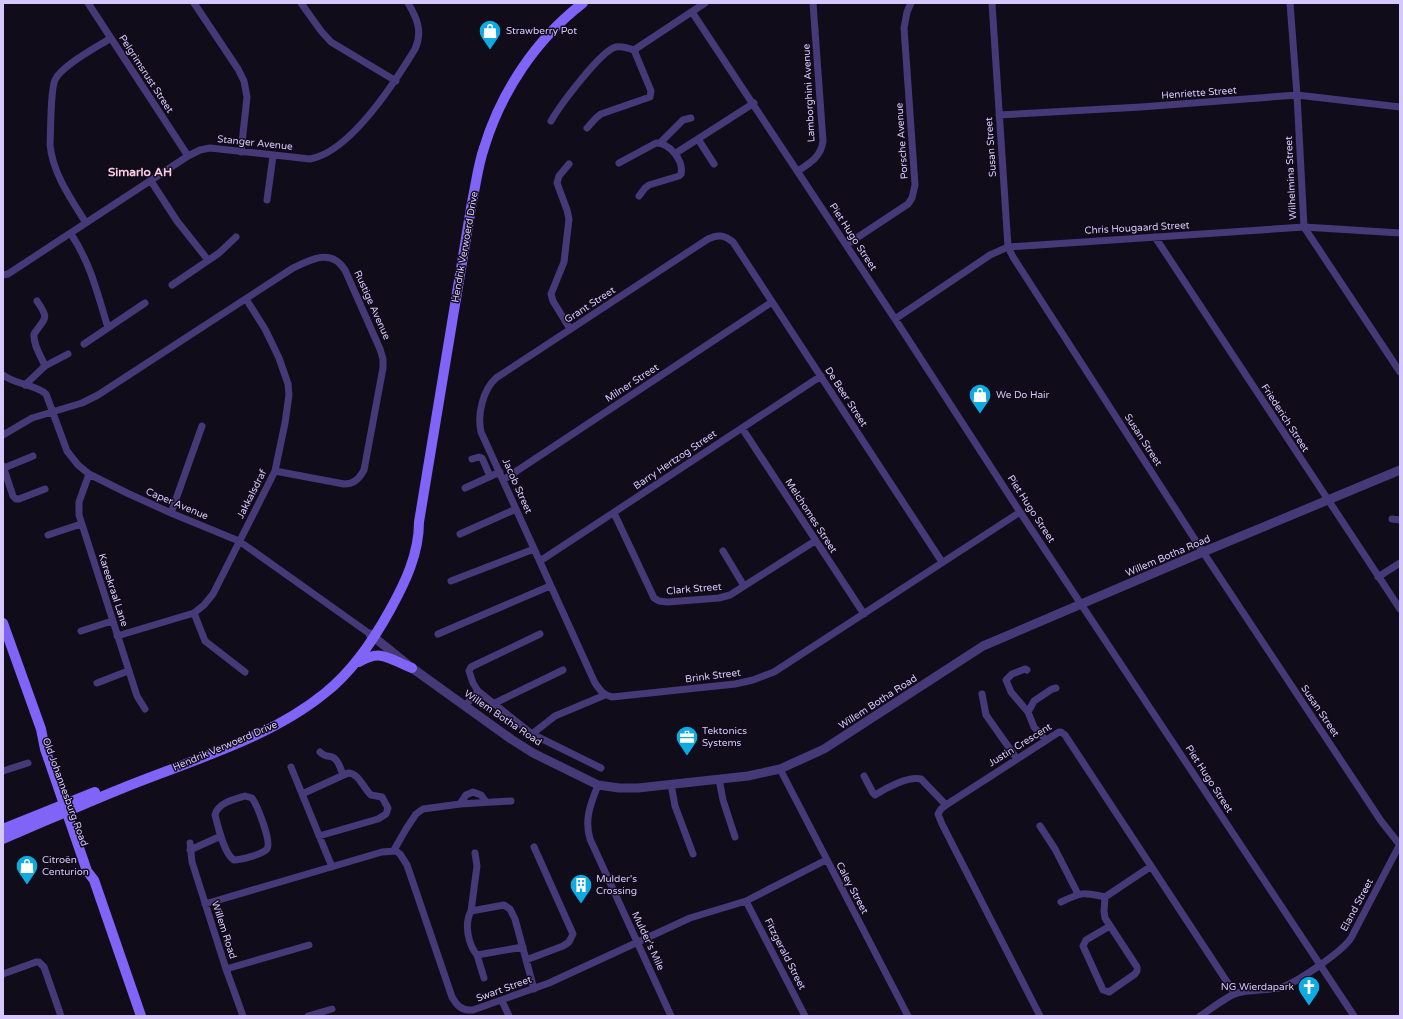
<svg xmlns="http://www.w3.org/2000/svg" width="1403" height="1019" viewBox="0 0 1403 1019" font-family="'Varela Round',sans-serif">
<style>
.lines{fill:none;stroke-linecap:round;stroke-linejoin:round}
.minor{stroke:#453977;stroke-width:7}
.tertiary{stroke:#453977;stroke-width:9}
.secondary{stroke:#8064f7;stroke-width:10}
.labels{text-anchor:middle;dominant-baseline:central;stroke-width:3;stroke-linejoin:round;paint-order:stroke}
.poi-label{font-size:10px;fill:#d6c8fc;stroke:#110c1a;text-anchor:start}
.street-label{font-size:10px;fill:#d6c8fc;stroke:#110c1a}
.quarter-label{font-size:12px;font-weight:bold;fill:#fccae2;stroke:#110c1a}
</style>
<rect width="100%" height="100%" fill="#110c1a"/>
<g class="lines">
<!-- minor -->
<path class="minor" d="M88 3 188 156
M194 3 238 69 244 81 247 97 241 152
M301 3 321 31 331 42 396 81
M992 3 1008 247 1013 257 1203 552 1381 821 1400 845
M1290 3 1297 95 1304 227 1400 372
M692 12 895 319 1020 512 1354 1016
M999 115 1141 107 1297 95 1400 107
M551 121C559 107 601 50 616 47 622 46 628 48 634 50
M587 128 596 118 601 114 650 97 651 91 634 50 705 3
M698 139 714 164
M660 143 683 120 691 118
M676 153 754 103
M619 163 656 143C670 143 684 161 681 174L679 176 649 185 645 188 639 196
M569 164 559 176 557 183 567 210 569 219 564 262 551 294 553 301 570 329
M798 171C810 163 821 157 823 141L813 3
M151 181 177 221 208 260
M267 200 273 156
M86 223C71 199 53 174 50 145 51 130 50 92 55 80 61 66 97 47 111 38
M71 234C90 262 98 295 108 328
M1155 237 1400 609
M846 245 908 204 912 198 915 185 904 28 907 12 911 3
M3 275 8 274 188 156 200 150 210 148 310 159C350 152 395 82 415 49 423 32 417 18 408 3
M172 285 219 253 236 237
M37 301C50 320 45 317 34 334 33 345 41 356 45 366
M895 319 990 255 1008 247 1304 227 1400 233
M84 344 145 303
M3 375C16 385 35 384 46 394L67 451 78 465 89 474 127 493 171 513 239 541 370 634
M25 385 45 366 68 354
M742 428 864 614
M3 435 32 418 82 403 98 395 293 268C312 259 331 248 345 270L380 349 383 359V368L364 470C359 479 354 484 344 484L275 471
M472 459 479 457 482 458 490 476
M3 466 13 496 16 499H19L45 489
M4 468 33 456
M89 474 79 502V515L137 696 145 709
M503 480 772 302
M465 488 500 472
M171 513 202 426
M614 513 654 598 659 601 668 602 719 598 730 595 815 541
M1392 519 1400 520
M460 534 516 509
M48 535 81 524
M723 551 744 586
M540 561 821 376
M942 562 733 242C724 235 718 234 708 239L496 378C483 390 477 414 481 432L595 683C600 690 603 695 612 697L735 684 753 680 774 672 1020 512
M1378 577 1400 563
M451 581 534 549
M194 613 205 641 245 672
M81 631 112 621
M438 634 550 586
M540 634 471 667 469 671 473 683 478 691 532 734 601 768
M117 636 194 613 204 605 213 594 275 471 285 423 289 395 288 384 279 358 265 329 246 299
M1027 670 1025 669 1012 674 1006 680 1011 692 1028 712
M97 683 128 671
M982 694 986 715 1017 759
M493 704 563 670
M465 706 478 691
M532 734 555 716 605 695
M1046 740 1034 727 1028 712 1034 701 1052 689 1056 688
M320 752C326 759 331 754 335 759 339 762 341 770 343 775
M291 767 332 867
M780 769 908 1016
M3 771 28 763
M864 776 873 793 875 795C886 788 908 776 921 779L946 805
M719 779 723 800 735 837
M671 784 675 806 693 854
M598 785C591 803 584 819 590 839L671 1016
M302 794 348 773C359 773 363 788 371 795L382 797 388 808 386 814 378 819 319 836
M245 796 252 798C257 805 272 842 267 849 263 854 241 860 234 860 224 854 218 826 215 815 217 803 235 799 245 796Z
M460 804 466 795 473 792 481 795 486 802
M1040 826 1055 849 1078 894
M190 843 192 862 226 969 243 1016
M190 850 221 836
M394 850 406 829 416 814 423 809 460 804 511 801
M475 853 477 866 471 911C464 924 468 944 477 955L523 947
M1105 897 1104 911 1105 918 1137 967V971L1135 974 1109 992 1103 990 1083 946 1086 940 1110 926
M1105 897 1150 867
M746 901 805 1016
M1061 902C1082 892 1082 892 1105 897
M205 904 382 852 396 851 400 854 407 865 452 997C457 1006 462 1011 473 1010L549 983 690 918 746 901 826 860
M471 911 504 905 510 909 515 919 534 989
M477 955 484 978
M526 960 563 946 569 942 573 934 534 847
M226 969 309 945
M3 974 36 962H39L44 967 61 1016
M502 1001 509 1016
M308 1016 332 1009
M1040 1016 942 824 938 814 941 809 946 805 1059 732H1061L1065 735 1235 994
M1200 1016C1211 1009 1222 1000 1234 994 1243 990 1268 990 1279 988 1294 985 1343 951 1351 938L1400 844"/>
<!-- tertiary -->
<path class="tertiary" d="M370 634 412 668 511 739 533 753 598 785 619 788H638L748 776 780 769 824 749 983 646 1203 552 1400 470"/>
<!-- secondary -->
<path class="secondary" d="M3 623 41 729 45 749 87 871 94 880 141 1016
M359 662C382 648 390 660 412 668
M3 829 95 792
M3 839C43 822 83 804 123 788 189 761 269 739 325 693 353 671 373 641 390 610 405 583 419 554 419 522L472 202C476 184 478 165 484 148 501 92 536 39 583 3"/>
</g>
<!-- icons -->
<defs>
<g id="shop-pin" transform="scale(1.15)"><path d="M0 17L-7.5 6A9.5 9.5 0 1 1 7.5 6Z" fill="#0cabe4" stroke="#110c1a"/><path d="M-5-2.5h2.3a2.7 3.5 0 0 1 5.4 0H5L5.5 6h-11ZM-1.5-2.5h3a1.5 2.3 0 0 0-3 0Z" fill="#fff"/></g>
<g id="office-pin" transform="scale(1.15)"><path d="M0 17L-7.5 6A9.5 9.5 0 1 1 7.5 6Z" fill="#0cabe4" stroke="#110c1a"/><path d="M-6-3h4V-5.5h4V-3h4V5H-6ZM-1-4.5V-3h2v-1.5ZM-6 0V1H6V0Z" fill="#fff"/></g>
<g id="building-pin" transform="scale(1.15)"><path d="M0 17L-7.5 6A9.5 9.5 0 1 1 7.5 6Z" fill="#0cabe4" stroke="#110c1a"/><path d="M-4-6H4V6H1V3H-1V6H-4ZM-2.5-4.3h1.7v1.8h-1.7ZM.8-4.3h1.7v1.8H.8ZM-2.5-1h1.7V.8h-1.7ZM.8-1h1.7V.8H.8Z" fill="#fff"/></g>
<g id="church-pin" transform="scale(1.15)"><path d="M0 17L-7.5 6A9.5 9.5 0 1 1 7.5 6Z" fill="#0cabe4" stroke="#110c1a"/><path d="M-1.2-6h2.4v3.5h3.3v2.4h-3.3V6h-2.4V-.1h-3.3v-2.4h3.3Z" fill="#fff"/></g>
</defs>
<g fill-rule="evenodd">
<use href="#shop-pin" x="490" y="31"/>
<use href="#shop-pin" x="980" y="395"/>
<use href="#office-pin" x="687" y="737"/>
<use href="#shop-pin" x="27" y="866"/>
<use href="#building-pin" x="581" y="885"/>
<use href="#church-pin" x="1309" y="987"/>
</g>
<g class="labels">
<!-- poi labels -->
<g class="poi-label">
<text x="506" y="31">Strawberry Pot</text>
<text x="996" y="395">We Do Hair</text>
<text x="702" y="731">Tektonics<tspan x="702" dy="12">Systems</tspan></text>
<text x="42" y="860">Citroën<tspan x="42" dy="12">Centurion</tspan></text>
<text x="596" y="879">Mulder's<tspan x="596" dy="12">Crossing</tspan></text>
<text x="1294" y="987" text-anchor="end">NG Wierdapark</text>
</g>
<!-- street labels -->
<g class="street-label">
<text transform="translate(146 74) rotate(57)">Pelgrimsrust Street</text>
<text transform="translate(809 93) rotate(-93)">Lamborghini Avenue</text>
<text transform="translate(1199 93) rotate(-4)">Henriette Street</text>
<text transform="translate(902 141) rotate(-94)">Porsche Avenue</text>
<text transform="translate(255 143) rotate(6)">Stanger Avenue</text>
<text transform="translate(991 147) rotate(-94)">Susan Street</text>
<text transform="translate(1291 178) rotate(-93)">Wilhelmina Street</text>
<text transform="translate(1137 228) rotate(-3)">Chris Hougaard Street</text>
<text transform="translate(853 237) rotate(57)">Piet Hugo Street</text>
<text transform="translate(465 247) rotate(-80)">Hendrik Verwoerd Drive</text>
<text transform="translate(372 305) rotate(66)">Rustige Avenue</text>
<text transform="translate(590 305) rotate(-33)">Grant Street</text>
<text transform="translate(632 383) rotate(-33)">Milner Street</text>
<text transform="translate(846 397) rotate(57)">De Beer Street</text>
<text transform="translate(1285 418) rotate(57)">Friederich Street</text>
<text transform="translate(1143 440) rotate(57)">Susan Street</text>
<text transform="translate(675 460) rotate(-34)">Barry Hertzog Street</text>
<text transform="translate(517 486) rotate(66)">Jacob Street</text>
<text transform="translate(252 494) rotate(-63)">Jakkalsdraf</text>
<text transform="translate(177 504) rotate(23)">Caper Avenue</text>
<text transform="translate(1031 509) rotate(57)">Piet Hugo Street</text>
<text transform="translate(811 516) rotate(57)">Melchomes Street</text>
<text transform="translate(1168 556) rotate(-23)">Willem Botha Road</text>
<text transform="translate(694 589) rotate(-5)">Clark Street</text>
<text transform="translate(113 590) rotate(72)">Kareekraal Lane</text>
<text transform="translate(713 676) rotate(-7)">Brink Street</text>
<text transform="translate(878 702) rotate(-33)">Willem Botha Road</text>
<text transform="translate(1320 711) rotate(56)">Susan Street</text>
<text transform="translate(503 718) rotate(34)">Willem Botha Road</text>
<text transform="translate(1020 745) rotate(-32)">Justin Crescent</text>
<text transform="translate(225 746) rotate(-23)">Hendrik Verwoerd Drive</text>
<text transform="translate(1209 779) rotate(57)">Piet Hugo Street</text>
<text transform="translate(65 792) rotate(70)">Old Johannesburg Road</text>
<text transform="translate(852 888) rotate(62)">Caley Street</text>
<text transform="translate(1357 905) rotate(-62)">Eland Street</text>
<text transform="translate(224 930) rotate(72)">Willem Road</text>
<text transform="translate(648 941) rotate(65)">Mulder's Mile</text>
<text transform="translate(785 954) rotate(63)">Fitzgerald Street</text>
<text transform="translate(504 989) rotate(-20)">Swart Street</text>
</g>
<!-- quarter labels -->
<g class="quarter-label">
<text x="140" y="172">Simarlo AH</text>
</g>
</g>
<!-- border -->
<rect width="1403" height="1019" fill="none" stroke="#d6c8fc" stroke-width="8"/>
</svg>
